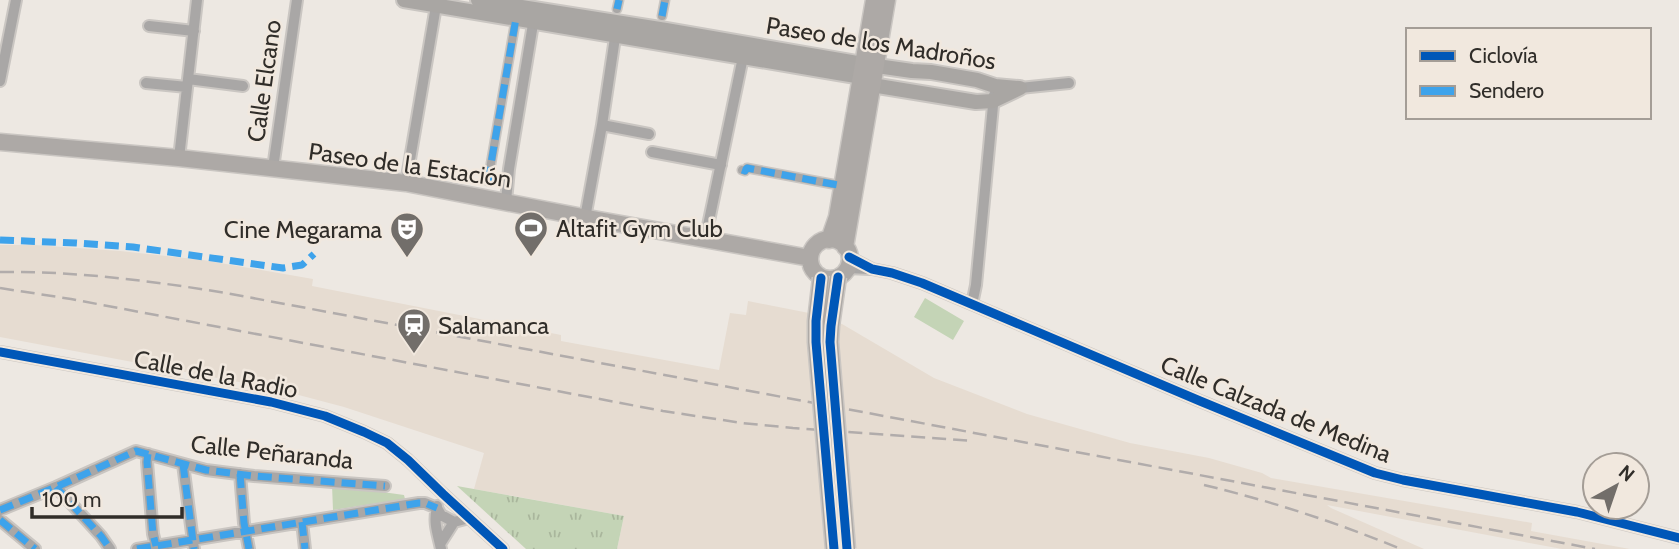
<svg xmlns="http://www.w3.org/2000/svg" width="1679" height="549" viewBox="0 0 1679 549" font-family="Cabin,sans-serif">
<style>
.built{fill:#e6dcd1}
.grass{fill:url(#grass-tufts)}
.green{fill:#c4d4b6}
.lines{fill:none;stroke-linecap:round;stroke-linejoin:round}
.pedestrian-casing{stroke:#cac6c2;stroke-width:11}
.minor-casing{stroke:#cac6c2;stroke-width:14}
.secondary-casing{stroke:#cac6c2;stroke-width:18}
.primary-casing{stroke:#cac6c2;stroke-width:19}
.pedestrian{stroke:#a9a7a6;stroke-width:8}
.minor{stroke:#a9a7a6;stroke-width:10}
.secondary{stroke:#a9a6a3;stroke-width:14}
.primary{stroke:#ada9a6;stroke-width:16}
.rail{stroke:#b1acab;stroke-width:2.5;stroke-dasharray:14 7;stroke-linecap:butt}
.primary-bridge-casing{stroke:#cac6c2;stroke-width:19;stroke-linecap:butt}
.primary-bridge{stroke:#ada9a6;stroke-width:16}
.quiet{stroke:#3ea3eb;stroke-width:7;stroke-dasharray:14 7;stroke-linecap:butt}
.cycleway-casing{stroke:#f1e8de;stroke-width:13}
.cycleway{stroke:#0057b8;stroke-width:9}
.labels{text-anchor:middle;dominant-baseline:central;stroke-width:5;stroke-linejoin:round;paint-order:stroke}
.street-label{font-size:24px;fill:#302d29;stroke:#f1e8de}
.poi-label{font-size:24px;fill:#302d29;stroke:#f1e8de;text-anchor:start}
</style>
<defs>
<pattern id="grass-tufts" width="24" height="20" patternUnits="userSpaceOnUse" patternTransform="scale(1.75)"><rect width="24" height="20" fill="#c4d4b6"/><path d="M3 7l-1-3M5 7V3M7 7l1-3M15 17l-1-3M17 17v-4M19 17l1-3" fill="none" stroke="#a9b69c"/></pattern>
</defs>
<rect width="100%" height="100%" fill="#ede8e2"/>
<!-- built -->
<path class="built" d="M0 245H35L120 251 203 260 313 279 312 286 561 335V341L719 370 730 313 746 315 748 301 809 313 842 324 934 378 1027 414 1130 443 1209 458 1262 473 1271 478 1532 523 1531 531 1630 549H1562L1327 505 1331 508 1424 549H617L624 516 474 489 484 453 344 407 276 389 0 337Z"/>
<!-- grass -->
<path class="grass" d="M457 486 624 516 617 549H526Z"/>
<!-- green -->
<path class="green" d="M925 298 964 321 953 340 914 317Z
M332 485 404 495 405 499 333 510Z"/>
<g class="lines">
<!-- pedestrian casing -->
<g class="pedestrian-casing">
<path id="pedestrian" d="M617 9 619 0
M662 16 665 0
M742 170 745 171 747 168 843 186
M488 181 516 18"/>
</g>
<!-- minor casing -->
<g class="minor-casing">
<path id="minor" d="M149 26 194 31
M188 79 243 86
M0 81 16 0
M146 83 187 87
M1020 88 1069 83
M602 125 649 134
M652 152 721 165
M179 158 197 0
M273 168 297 0
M406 183 437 0
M506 201 509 169 534 18
M585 218 602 125 616 31
M705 240 743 57
M849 257 872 269 892 273 922 283 1200 401 1375 473 1403 480 1577 512 1679 538
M847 268 870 269
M972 304 976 285 994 95
M0 352 271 402 325 416 364 432 387 443 408 460 443 494 503 549
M148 454 147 462 153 534 156 546
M183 464 194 549
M240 474 244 523 249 549
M56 487 101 536 110 549
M437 506V508L441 515 454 522 469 518
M0 510 56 487 136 451 206 470 254 476 385 486
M0 520 35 549
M302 522 305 549
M440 544 454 522
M137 549 419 503H425L437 508C433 523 438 534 441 549"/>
</g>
<!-- secondary casing -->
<g class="secondary-casing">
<path id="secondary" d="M404 0 838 73 862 77 872 85 976 102 993 101 1020 88
M478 0 666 30 863 64 912 71 931 72 977 80 995 86 1019 88"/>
</g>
<!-- primary casing -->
<g class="primary-casing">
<path id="primary" d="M0 142 179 158 406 183 593 219 810 258
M810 259a20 20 0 1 1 40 0a20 20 0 1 1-40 0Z
M829 240 837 217 874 0
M845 247 887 0"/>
</g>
<!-- pedestrian -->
<use href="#pedestrian" class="pedestrian"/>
<!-- minor -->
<use href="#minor" class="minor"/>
<!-- secondary -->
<use href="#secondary" class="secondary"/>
<!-- primary -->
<use href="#primary" class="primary"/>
<!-- rail -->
<path class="rail" d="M0 272C76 271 152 281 226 293L1595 549
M0 288 71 299 663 411 742 423 793 428 974 441
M1204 485C1271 501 1338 523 1401 549"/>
<!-- primary-bridge casing -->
<g class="primary-bridge-casing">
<path id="primary-bridge" d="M838 277 831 326 830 342 847 549
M821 278 816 321V342L834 549"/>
</g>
<!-- primary-bridge -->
<use href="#primary-bridge" class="primary-bridge"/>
<!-- quiet -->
<path class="quiet" d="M617 9 619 0
M662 16 665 0
M742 170 745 171 747 168 843 186
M488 181 516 18
M0 240 76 243 133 247 283 268 302 265 314 254
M148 454 147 462 153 534 156 546
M183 464 194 549
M240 474 244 523 249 549
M56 487 101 536 110 549
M0 510 56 487 136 451 206 470 254 476 385 486
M0 520 35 549
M302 522 305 549
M137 549 419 503H425L437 508"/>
<!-- cycleway casing -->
<g class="cycleway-casing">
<path id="cycleway" d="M849 257 872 269 892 273 922 283 1200 401 1375 473 1403 480 1577 512 1679 538
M838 277 831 326 830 342 847 549
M821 278 816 321V342L834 549
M0 352 271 402 325 416 364 432 387 443 408 460 443 494 503 549"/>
</g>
<!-- cycleway -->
<use href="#cycleway" class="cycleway"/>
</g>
<!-- icons -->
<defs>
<g id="stadium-pin" transform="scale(1.75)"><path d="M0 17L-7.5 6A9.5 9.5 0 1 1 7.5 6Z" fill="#726e6a" stroke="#f1e8de"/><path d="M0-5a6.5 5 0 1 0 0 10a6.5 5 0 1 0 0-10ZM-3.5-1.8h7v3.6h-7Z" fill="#fff"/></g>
<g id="theatre-pin" transform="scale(1.75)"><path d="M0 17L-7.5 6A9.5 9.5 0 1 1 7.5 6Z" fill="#726e6a" stroke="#f1e8de"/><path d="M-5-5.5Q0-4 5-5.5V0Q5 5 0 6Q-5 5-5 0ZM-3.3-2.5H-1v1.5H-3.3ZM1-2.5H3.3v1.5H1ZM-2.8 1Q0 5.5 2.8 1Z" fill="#fff"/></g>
<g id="station-pin" transform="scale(1.75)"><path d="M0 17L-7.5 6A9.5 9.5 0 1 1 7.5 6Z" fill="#726e6a" stroke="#f1e8de"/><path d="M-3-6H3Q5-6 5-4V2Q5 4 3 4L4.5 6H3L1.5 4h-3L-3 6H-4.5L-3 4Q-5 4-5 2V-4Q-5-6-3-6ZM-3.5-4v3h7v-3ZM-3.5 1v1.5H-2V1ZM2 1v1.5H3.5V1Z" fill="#fff"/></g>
</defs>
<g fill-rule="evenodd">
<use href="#stadium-pin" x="531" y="228"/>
<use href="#theatre-pin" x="407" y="229"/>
<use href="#station-pin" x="414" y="325"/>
</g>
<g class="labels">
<!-- street labels -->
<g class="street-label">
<text transform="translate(881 43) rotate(9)">Paseo de los Madroños</text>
<text transform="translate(264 81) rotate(-82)">Calle Elcano</text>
<text transform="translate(410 165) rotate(8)">Paseo de la Estación</text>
<text transform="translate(216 374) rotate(11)">Calle de la Radio</text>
<text transform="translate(1276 409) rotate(22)">Calle Calzada de Medina</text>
<text transform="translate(272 452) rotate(6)">Calle Peñaranda</text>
</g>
<!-- poi labels -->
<g class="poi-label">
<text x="556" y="228">Altafit Gym Club</text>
<text x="382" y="229" text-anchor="end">Cine Megarama</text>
<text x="438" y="325">Salamanca</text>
</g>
</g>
<!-- legend -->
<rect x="1406" y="28" width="245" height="91" fill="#f1e8de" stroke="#a49d96" stroke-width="2"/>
<rect x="1420" y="51" width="35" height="10" fill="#0057b8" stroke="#a49d96" stroke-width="2"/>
<text x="1469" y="63" font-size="21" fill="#302d29">Ciclovía</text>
<rect x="1420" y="86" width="35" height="10" fill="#3ea3eb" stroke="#a49d96" stroke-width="2"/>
<text x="1469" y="98" font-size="21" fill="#302d29">Sendero</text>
<!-- north arrow -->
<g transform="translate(1616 486) rotate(40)"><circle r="33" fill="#f1e8de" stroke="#a49d96" stroke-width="2"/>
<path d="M0-5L12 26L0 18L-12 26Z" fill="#726e6a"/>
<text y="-10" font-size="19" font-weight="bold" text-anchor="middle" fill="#302d29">N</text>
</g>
<!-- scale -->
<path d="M32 507v10h150v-10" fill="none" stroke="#302d29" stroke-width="3.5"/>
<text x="42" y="507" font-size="21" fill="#302d29" stroke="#f1e8de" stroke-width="5" paint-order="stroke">100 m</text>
</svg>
